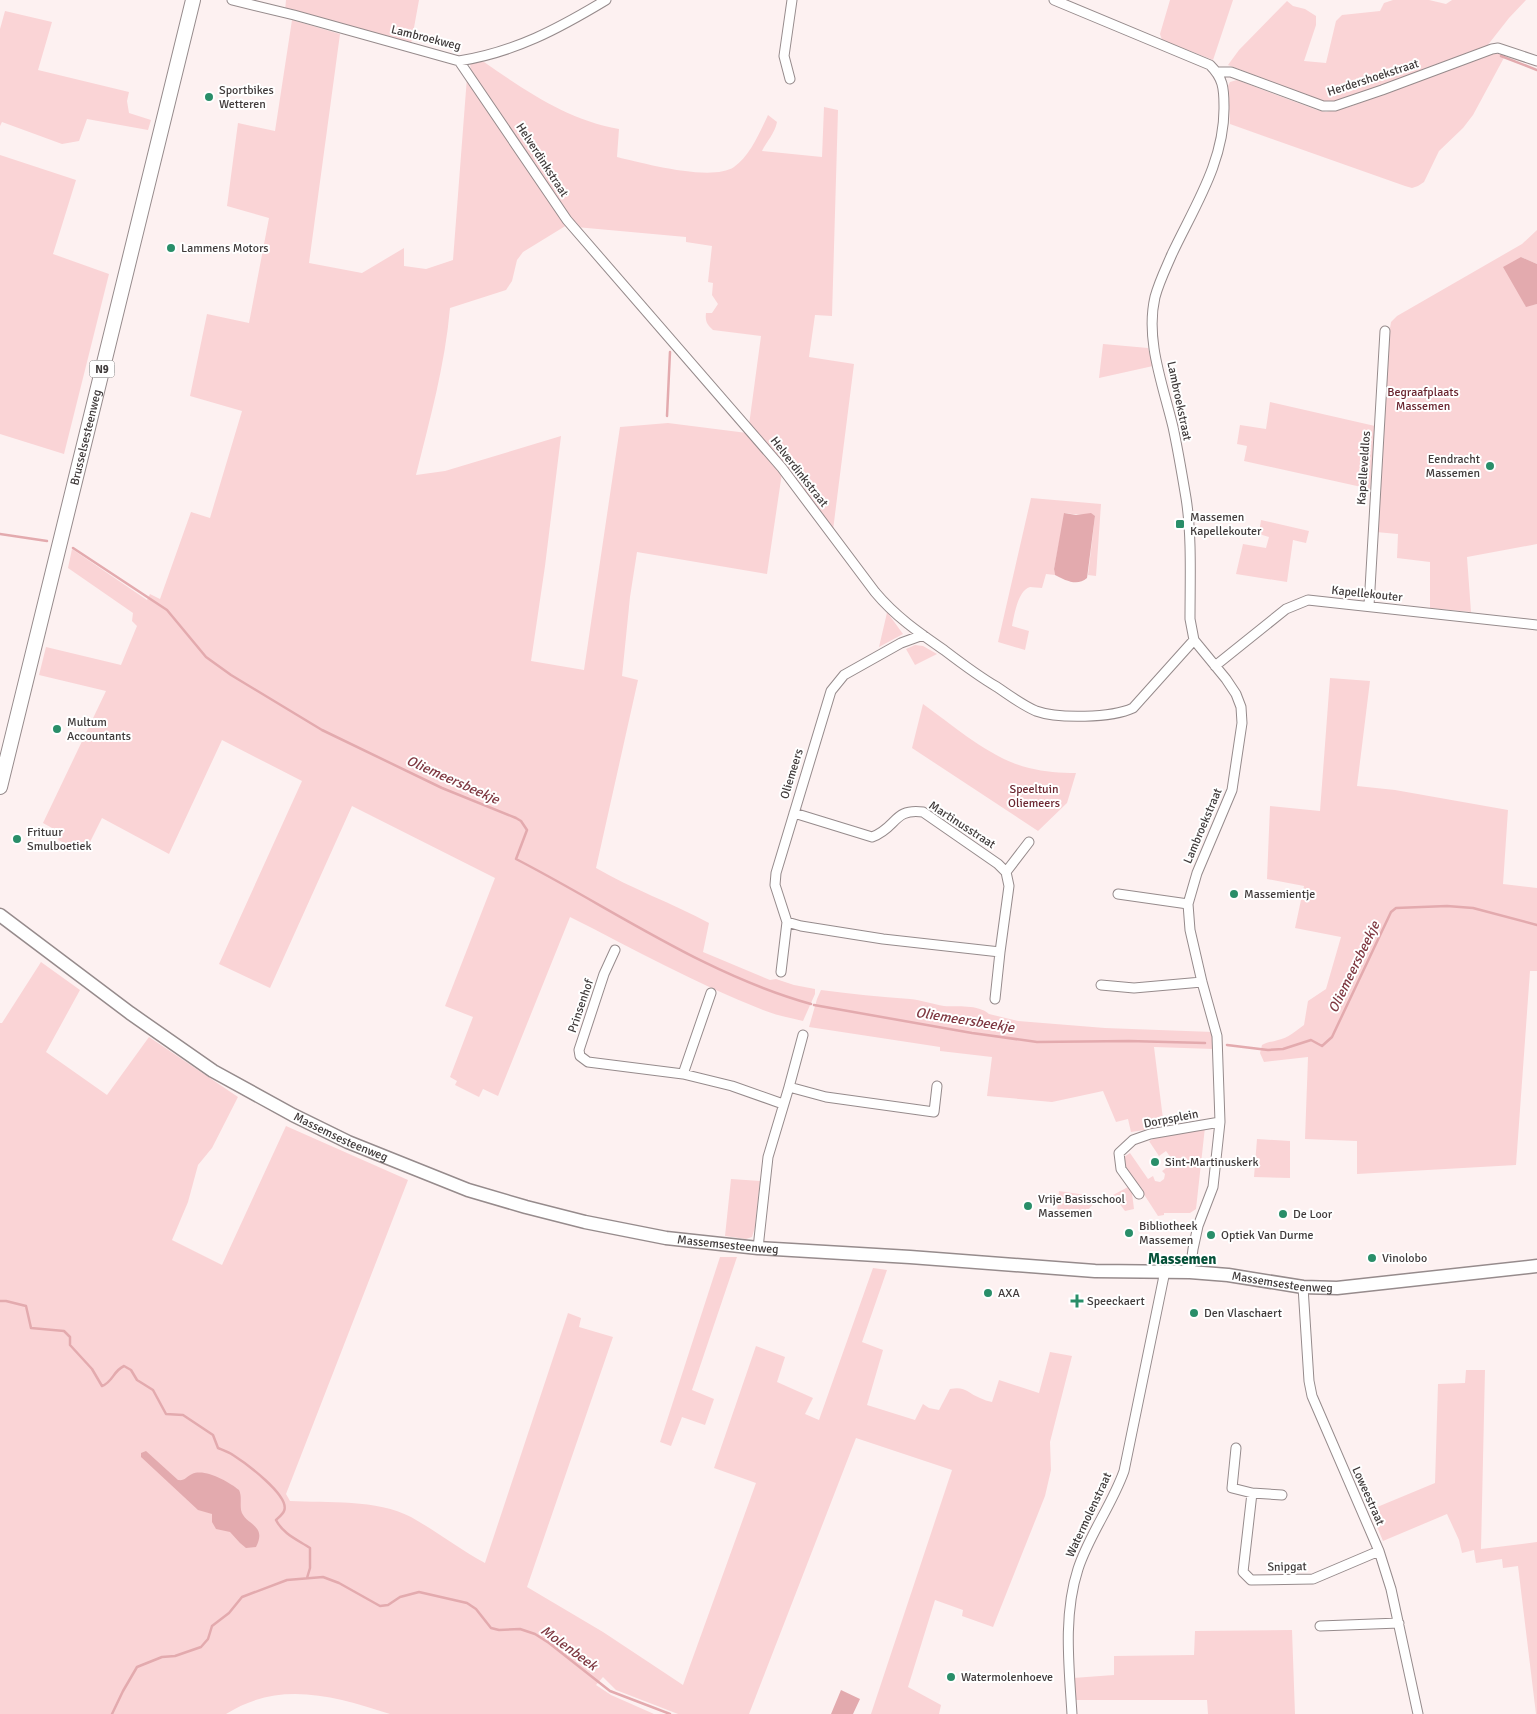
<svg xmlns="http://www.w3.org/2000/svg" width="1537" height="1714" viewBox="0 0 1537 1714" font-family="Signika,sans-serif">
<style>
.green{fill:#fad4d6}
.water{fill:#e3aaae}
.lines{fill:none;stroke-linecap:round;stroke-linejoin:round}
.stream{stroke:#e3aaae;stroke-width:2.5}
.minor-casing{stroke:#968b8c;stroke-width:11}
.secondary-casing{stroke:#968b8c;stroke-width:15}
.primary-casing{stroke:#968b8c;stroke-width:16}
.minor{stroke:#fff;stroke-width:9}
.secondary{stroke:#fff;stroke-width:12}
.primary{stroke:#fff;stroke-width:14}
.poi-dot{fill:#298e69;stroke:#fff;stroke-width:2}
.labels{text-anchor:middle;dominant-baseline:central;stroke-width:4;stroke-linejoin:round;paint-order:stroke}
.shield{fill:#fff;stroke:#797676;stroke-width:1}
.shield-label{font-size:11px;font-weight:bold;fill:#403b3b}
.street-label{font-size:12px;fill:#403b3b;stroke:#fff}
.poi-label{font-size:12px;fill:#403b3b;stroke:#fff;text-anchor:start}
.park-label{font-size:12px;fill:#6a2630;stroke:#fff}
.water-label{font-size:14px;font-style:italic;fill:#7f3841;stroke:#fff}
.quarter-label{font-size:15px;font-weight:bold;fill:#055139;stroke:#fff}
</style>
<rect width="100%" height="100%" fill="#fdf1f1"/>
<!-- green -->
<path class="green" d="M286 0H419L411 44 285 11Z
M1170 0H1233L1213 60 1162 40 1160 34Z
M1393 0H1429L1446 4 1452 0H1526L1509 18 1487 46 1339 101 1327 102 1318 100 1228 65 1239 50 1287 1 1293 6 1305 9 1316 16V25L1304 61 1326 63 1336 21 1342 15 1380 11 1384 3Z
M5 11 52 22 38 70 129 92 127 101 129 113 151 120 148 130 87 119 79 141 62 144 2 122 0 126V29Z
M292 20 340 34 309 263 362 273 404 248V266L426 269 453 260 467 77 567 225 523 252 517 260 512 281 506 290 450 308C445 365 430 419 416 475L445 471 561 436 545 566 531 661 584 670 620 427 668 423 747 433 782 473 767 574 637 552 630 597 622 676 638 680 596 868C632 889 672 903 709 923L703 952 770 980 776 979 794 985 815 989V994L803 1021C790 1018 775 1015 763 1010 696 984 634 949 570 917L498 1096 483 1089 479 1097 455 1085 457 1081 450 1077 473 1017 445 1006 495 878 352 806 270 988 219 964 302 781 222 740 169 854 102 818 85 852 58 840 61 833 43 823 106 691 39 675 46 647 121 665 137 626 132 621 133 613 68 568 72 549 147 600 150 594 160 599 191 512 210 518 242 411 190 396 207 314 249 323 269 218 227 206 238 123 275 131Z
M1494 53 1506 54 1473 115 1463 128 1439 151 1424 182 1418 186 1412 188 1405 186 1230 124 1228 86 1230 82 1237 80 1317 110 1326 112 1349 107Z
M480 62H484C526 91 568 120 619 129L617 157C642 163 712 182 734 167 750 156 760 132 768 115L777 122C775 133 767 141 762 151L822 157 824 107 838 110 832 316 815 315 809 357 854 364 833 530 749 425 761 336 713 330C707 325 705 321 706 313H712L718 304 712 295 713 283 708 282 712 246 686 242V237L576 227 471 72 470 64Z
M0 155 76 180 53 254 109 274 64 454 0 434Z
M1537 230V264L1521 257 1525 306 1537 304V544L1467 557 1471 612 1430 608V562L1397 558 1398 534 1376 532 1387 346 1391 322 1397 316 1522 244Z
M1103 344 1148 348 1153 366 1099 378Z
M1270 402 1375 426 1370 491 1366 488 1244 461 1247 446 1237 444 1240 425 1266 429Z
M1031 498 1101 504 1096 576 1088 575 1095 516C1084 514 1075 515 1065 513L1054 569 1055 575 1046 574 1042 588C1039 588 1033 587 1030 587 1018 590 1014 616 1012 626L1029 631 1025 650 998 642Z
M1261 520 1309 531 1306 543 1293 540 1287 582 1236 574 1243 544 1266 548 1269 537 1259 534Z
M887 612 903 634 879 647 886 617Z
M915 645 923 646 937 654 915 665 906 649Z
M1330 678 1370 681 1357 786 1395 790 1508 810 1503 884 1537 888V971H1530L1516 1165 1357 1174V1141L1305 1139 1308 1057 1264 1062 1260 1053 1262 1045C1267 1042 1272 1042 1278 1040 1288 1038 1296 1031 1304 1025L1308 1001 1326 989 1341 937 1295 928 1304 886 1267 879 1270 806 1320 811Z
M923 704C954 726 991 759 1029 768 1045 772 1060 773 1076 773L1067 803 1038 831 912 748Z
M41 962 80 990 46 1052 107 1095 149 1037 238 1097 212 1148 198 1165 188 1202 172 1240 222 1265 286 1126 408 1180 286 1494 290 1501C327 1503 377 1499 411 1517 436 1531 459 1549 485 1563L568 1313 581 1318 579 1327 613 1337 527 1587 603 1632 683 1685 756 1483 714 1468 756 1346 785 1357 777 1382 813 1398 805 1414 819 1420 873 1268 887 1270 862 1342 883 1350 867 1405 915 1420 923 1404 929 1408 939 1410 950 1389C966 1386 967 1393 980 1398 984 1400 988 1401 992 1402L999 1380 1039 1393 1050 1352 1072 1356 1050 1442 1051 1470 1045 1496 993 1627 962 1616 963 1610 935 1600 908 1687 941 1705 939 1714H871L952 1470 856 1438 749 1714H678L616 1690 603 1677 596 1685 611 1695 654 1714H390C333 1696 280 1680 226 1714H0V1023H2Z
M821 990C851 994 880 997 910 999 921 1000 933 1004 944 1006 957 1007 978 1004 989 1014L1018 1021 1105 1028 1213 1032 1214 1049 1154 1047 1164 1127 1131 1132 1128 1119 1116 1122 1103 1091 1052 1102 987 1096 992 1057 940 1051V1047L809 1027 817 999Z
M1205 1127 1196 1209 1190 1213H1164V1215L1158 1216 1121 1159 1130 1153 1148 1179 1153 1176 1155 1181 1160 1182 1164 1179 1165 1174 1162 1171 1174 1162 1166 1151 1159 1156 1149 1141 1163 1134Z
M1257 1139 1290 1141V1178L1254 1177Z
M731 1179 760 1181 755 1227 752 1237 746 1239 725 1236Z
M1128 1187 1132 1193 1134 1209 1125 1211 1113 1195Z
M1059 1191 1100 1197 1083 1215 1057 1212Z
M720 1257H737L692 1390 714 1399 705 1425 682 1417 671 1446 660 1442Z
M1466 1370H1485L1481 1549 1537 1542V1714H1536L1518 1566 1503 1568 1502 1559 1476 1563 1474 1550 1462 1553 1459 1540 1447 1514 1383 1541 1370 1510 1435 1483 1438 1384 1465 1383Z
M1292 1630 1295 1714H1208L1207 1700H1075L1073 1678 1114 1675V1656L1194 1655 1195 1631Z"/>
<!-- water -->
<path class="water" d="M1521 257 1537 264V304L1526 307 1503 267Z
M1064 513 1076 515 1091 513 1095 516 1087 578C1077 587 1065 580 1055 575L1054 569Z
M146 1451 178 1480C185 1481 186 1477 192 1474 205 1468 229 1482 239 1490 242 1496 240 1503 241 1510 244 1525 268 1524 256 1547L246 1548 240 1543 230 1532 216 1529 212 1522V1514L198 1510 141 1457V1453Z
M841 1690 860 1699 853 1714H831Z"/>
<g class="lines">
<!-- stream -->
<path class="stream" d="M1501 56 1537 70
M667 416 670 352
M0 534 47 541
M73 548 167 610 206 657 231 675 322 730 442 788 516 818 521 821 527 830 516 859C613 909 704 974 811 1004
M814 1005 972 1033 1037 1042 1129 1041 1205 1043
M1227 1045 1268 1050 1283 1049 1311 1040 1322 1046 1332 1037 1391 912 1396 908 1447 906 1473 908 1537 925
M0 1301H6L26 1306 31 1328 64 1331 70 1337V1345L92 1369 102 1386C113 1382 113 1371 124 1366L131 1370 137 1380 153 1390 166 1414 183 1415 213 1435 218 1448C223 1450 229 1452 233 1455 244 1462 291 1496 284 1511 283 1514 278 1518 276 1520 283 1534 298 1540 310 1548V1568L307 1578
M112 1714 123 1691 137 1667 162 1657 175 1656 201 1647 208 1639 212 1626 229 1613 242 1597 287 1580 323 1577 339 1583 380 1606 388 1605 400 1597 419 1592 467 1603 476 1609 491 1628 499 1630 520 1629 535 1634 549 1643 610 1691 670 1714"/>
<!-- minor casing -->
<g class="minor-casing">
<path id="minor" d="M232 0 294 15 459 61C515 52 558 29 606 0
M1054 0 1210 65C1223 78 1224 88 1224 106 1225 161 1194 207 1172 254 1166 268 1159 282 1155 297 1145 340 1163 385 1173 427 1178 450 1182 474 1186 498 1192 535 1190 581 1190 619L1194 640 1226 679 1236 694 1241 707 1242 723 1232 790 1197 873 1188 904 1190 930 1202 982 1217 1036 1220 1122 1213 1187 1198 1226 1193 1249 1190 1272
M459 61 567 220 782 468 875 592C895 616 918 632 944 650 961 663 978 676 997 687 1009 695 1022 705 1036 711 1058 719 1112 718 1133 708L1194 640
M1217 72H1231L1323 106H1335L1382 90 1492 49 1498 48 1537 61
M790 79 784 56 792 0
M1369 606 1385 331
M1215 666 1286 609 1308 600 1537 625
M1006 872 1029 842
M1118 894 1188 904
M787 922 801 926 883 939 1000 952 1009 886 1006 872 998 864 923 812C893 808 897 828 872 837L794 813
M615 950 604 974 579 1050 580 1056 588 1062 683 1074 732 1086 783 1104
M781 972 787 922 775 885 776 873 831 691 844 675 901 643 923 635
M1101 985 1134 988 1202 982
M995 999 1000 952
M683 1074 711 993
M789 1087 826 1097 934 1112 937 1086
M1139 1194 1121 1169 1119 1153 1133 1140 1150 1134 1220 1122
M758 1248 768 1157 789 1087 803 1035
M1303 1287 1309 1381 1312 1396 1379 1551 1391 1589 1418 1714
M1236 1448 1232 1488 1252 1493 1282 1495
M1252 1493 1243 1572 1251 1580 1313 1579 1379 1551
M1320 1626 1399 1623
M1072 1714C1069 1666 1063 1615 1078 1569 1089 1535 1112 1505 1124 1471L1165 1271"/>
</g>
<!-- secondary casing -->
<g class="secondary-casing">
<g id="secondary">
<path id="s1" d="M0 915 130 1013 213 1071 293 1115 348 1142 468 1190 526 1207 585 1222 666 1238 758 1248 910 1257 1095 1271 1190 1272 1228 1275 1303 1287 1337 1288 1537 1266"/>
</g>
</g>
<!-- primary casing -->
<g class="primary-casing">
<g id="primary">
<path id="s2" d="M0 787 193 0"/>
</g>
</g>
<!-- minor -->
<use href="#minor" class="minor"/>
<!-- secondary -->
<use href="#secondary" class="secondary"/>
<!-- primary -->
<use href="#primary" class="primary"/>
</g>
<!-- markers -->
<g class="poi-dot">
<circle cx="209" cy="97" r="5"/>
<circle cx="171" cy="248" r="5"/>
<circle cx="1490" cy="466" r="5"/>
<rect x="1175" y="519" width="10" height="10" rx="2.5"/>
<circle cx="57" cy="729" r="5"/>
<circle cx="17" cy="839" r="5"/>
<circle cx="1234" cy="894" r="5"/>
<circle cx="1155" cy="1162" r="5"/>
<circle cx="1028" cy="1206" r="5"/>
<circle cx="1283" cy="1214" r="5"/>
<circle cx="1129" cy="1233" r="5"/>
<circle cx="1211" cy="1235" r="5"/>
<circle cx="1372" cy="1258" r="5"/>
<circle cx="988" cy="1293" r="5"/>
<path d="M1074.5 1293.5h5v5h5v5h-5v5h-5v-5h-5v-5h5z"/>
<circle cx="1194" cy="1313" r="5"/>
<circle cx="951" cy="1677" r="5"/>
</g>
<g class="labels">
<!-- shield labels -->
<rect class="shield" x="89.5" y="360.5" width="25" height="17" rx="4"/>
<g class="shield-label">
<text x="102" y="369">N9</text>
</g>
<!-- street labels -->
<g class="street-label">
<text transform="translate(426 38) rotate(14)">Lambroekweg</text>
<text transform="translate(1373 78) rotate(-18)">Herdershoekstraat</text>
<text transform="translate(542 160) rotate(57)">Helverdinkstraat</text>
<text transform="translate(1179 401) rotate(78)">Lambroekstraat</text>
<text stroke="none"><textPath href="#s2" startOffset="360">Brusselsesteenweg</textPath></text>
<text transform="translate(1364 468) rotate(-86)">Kapelleveldlos</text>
<text transform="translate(799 472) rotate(52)">Helverdinkstraat</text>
<text transform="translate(1367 594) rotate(6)">Kapellekouter</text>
<text transform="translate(792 774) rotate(-73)">Oliemeers</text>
<text transform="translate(962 825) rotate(33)">Martinusstraat</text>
<text transform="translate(1203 826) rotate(-67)">Lambroekstraat</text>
<text transform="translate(581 1006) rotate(-71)">Prinsenhof</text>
<text transform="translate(1171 1119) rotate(-11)">Dorpsplein</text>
<text stroke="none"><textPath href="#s1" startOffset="408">Massemsesteenweg</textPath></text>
<text stroke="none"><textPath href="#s1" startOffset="812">Massemsesteenweg</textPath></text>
<text stroke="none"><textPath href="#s1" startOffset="1368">Massemsesteenweg</textPath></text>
<text transform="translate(1368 1496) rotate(66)">Loweestraat</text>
<text transform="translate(1089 1515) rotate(-65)">Watermolenstraat</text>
<text transform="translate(1287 1567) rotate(-1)">Snipgat</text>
</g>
<!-- poi labels -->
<g class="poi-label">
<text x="219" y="90">Sportbikes<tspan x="219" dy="14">Wetteren</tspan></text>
<text x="181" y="248">Lammens Motors</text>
<text x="1480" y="459" text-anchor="end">Eendracht<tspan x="1480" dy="14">Massemen</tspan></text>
<text x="1190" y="517">Massemen<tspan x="1190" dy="14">Kapellekouter</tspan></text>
<text x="67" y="722">Multum<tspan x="67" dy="14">Accountants</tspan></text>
<text x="27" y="832">Frituur<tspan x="27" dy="14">Smulboetiek</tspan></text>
<text x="1244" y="894">Massemientje</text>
<text x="1165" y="1162">Sint-Martinuskerk</text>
<text x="1038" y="1199">Vrije Basisschool<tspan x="1038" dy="14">Massemen</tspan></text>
<text x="1293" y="1214">De Loor</text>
<text x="1139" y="1226">Bibliotheek<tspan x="1139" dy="14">Massemen</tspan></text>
<text x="1221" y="1235">Optiek Van Durme</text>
<text x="1382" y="1258">Vinolobo</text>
<text x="998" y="1293">AXA</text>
<text x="1087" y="1301">Speeckaert</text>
<text x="1204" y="1313">Den Vlaschaert</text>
<text x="961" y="1677">Watermolenhoeve</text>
</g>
<!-- park labels -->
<g class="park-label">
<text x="1423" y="392">Begraafplaats<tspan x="1423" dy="14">Massemen</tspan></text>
<text x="1034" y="789">Speeltuin<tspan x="1034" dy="14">Oliemeers</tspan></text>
</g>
<!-- water labels -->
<g class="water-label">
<text transform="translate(453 780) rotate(24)">Oliemeersbeekje</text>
<text transform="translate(1354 967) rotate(-64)">Oliemeersbeekje</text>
<text transform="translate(965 1020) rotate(9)">Oliemeersbeekje</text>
<text transform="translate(569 1648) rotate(36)">Molenbeek</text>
</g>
<!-- quarter labels -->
<g class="quarter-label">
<text x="1182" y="1259">Massemen</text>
</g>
</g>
</svg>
